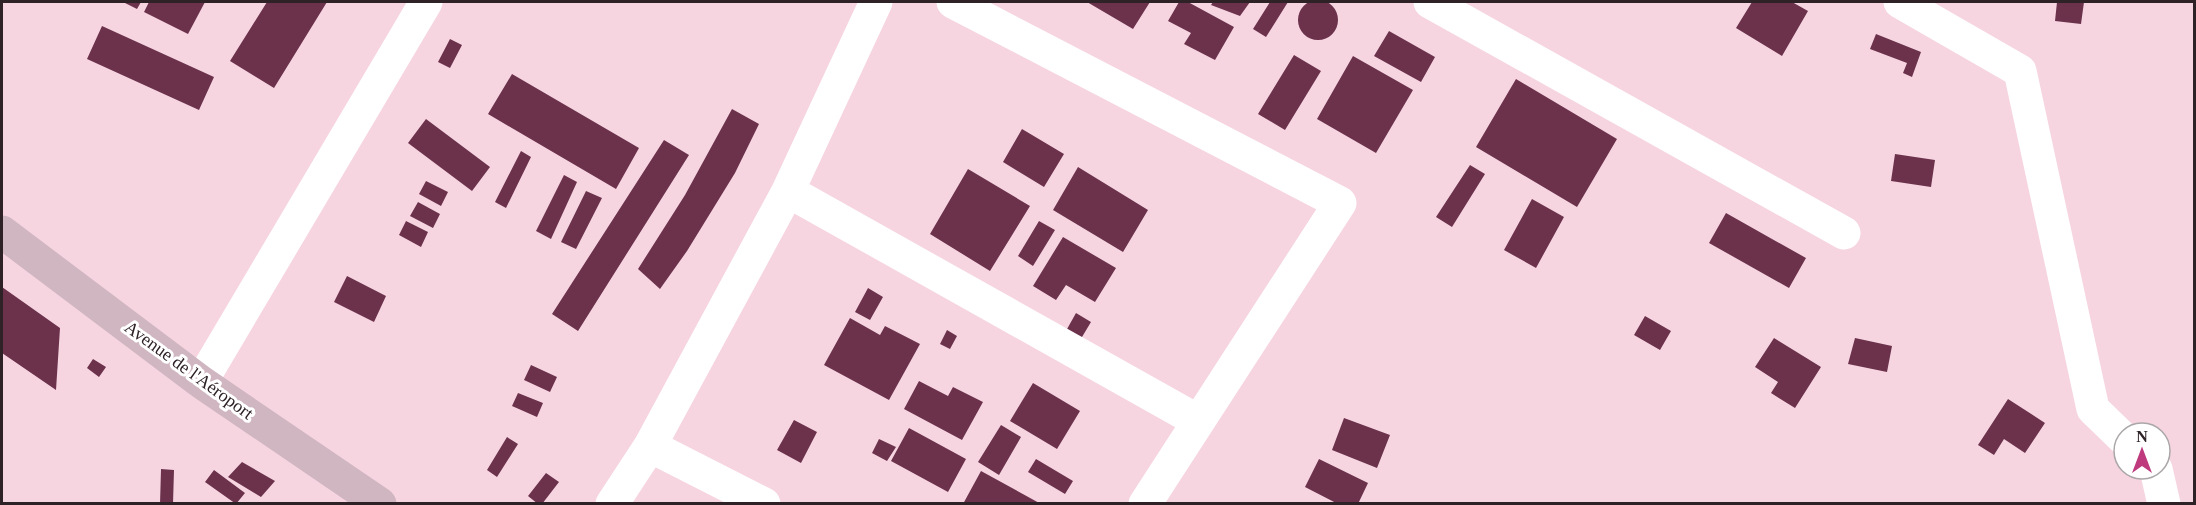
<svg xmlns="http://www.w3.org/2000/svg" width="2196" height="505" viewBox="0 0 2196 505" font-family="'Times New Roman',serif">
<style>
.building{fill:#6c324c}
.lines{fill:none;stroke-linecap:round;stroke-linejoin:round}
.minor{stroke:#fff;stroke-width:33}
.primary{stroke:#d0b6c1;stroke-width:33}
.labels{text-anchor:middle;dominant-baseline:central;stroke-width:6;stroke-linejoin:round;paint-order:stroke}
.street-label{font-size:18px;fill:#2e2227;stroke:#fff}
</style>
<rect width="100%" height="100%" fill="#f6d5e1"/>
<!-- building -->
<path class="building" d="M1298 20a20 20 0 1 1 40 0a20 20 0 1 1-40 0Z
M123 2H141L137 9Z
M149 2H205L188 34 144 12Z
M267 2H327L274 88 230 61Z
M1087 2H1150L1133 29Z
M1179 2H1188L1234 27 1215 60 1184 44 1191 33 1168 21Z
M1213 2H1250L1240 16 1211 5Z
M1270 2H1288L1266 37 1253 29Z
M1752 2H1792L1808 11 1782 56 1736 28Z
M2057 2H2084L2081 24 2055 21Z
M102 26 214 77 199 110 87 59Z
M1389 31 1435 57 1421 82 1374 56Z
M1876 34 1921 52 1912 77 1903 73 1907 63 1870 49Z
M450 39 462 45 450 68 438 62Z
M1294 55 1321 71 1285 130 1258 114Z
M1353 56 1413 90 1376 153 1317 119Z
M512 74 639 148 616 189 488 114Z
M1516 79 1617 139 1577 207 1476 147Z
M732 109 759 124 735 173 687 251 660 289 638 269 685 195Z
M426 119 490 167 472 191 408 143Z
M1022 129 1064 154 1044 187 1003 162Z
M664 140 689 155 578 331 552 314Z
M521 151 531 157 506 208 495 202Z
M1895 154 1935 160 1931 187 1891 181Z
M1470 165 1485 174 1452 227 1436 217Z
M1078 167 1148 210 1123 252 1053 210Z
M968 169 1030 206 990 271 930 234Z
M564 175 577 182 551 239 536 231Z
M426 181 448 192 441 206 419 194Z
M586 191 602 198 576 249 561 242Z
M1532 199 1564 217 1536 268 1504 250Z
M418 202 440 214 433 228 410 216Z
M1726 213 1806 258 1789 288 1709 243Z
M406 221 428 232 421 247 399 235Z
M1039 221 1055 230 1033 266 1018 256Z
M1063 237 1116 268 1095 302 1066 285 1056 300 1033 286Z
M347 276 386 296 374 322 334 302Z
M2 287 60 328 56 390 2 353Z
M868 288 883 297 870 320 855 312Z
M1076 313 1091 322 1076 347 1062 338Z
M1645 316 1671 331 1660 350 1634 335Z
M850 318 880 335 885 326 920 344 889 400 824 365Z
M947 330 957 336 950 349 940 344Z
M1774 338 1821 367 1795 408 1771 393 1778 382 1755 367Z
M1855 338 1892 346 1887 372 1848 364Z
M93 359 106 367 99 377 87 368Z
M531 365 557 377 550 392 524 380Z
M919 381 948 396 953 387 983 402 962 440 904 409Z
M1033 383 1080 411 1057 449 1010 421Z
M518 393 543 403 537 417 512 406Z
M2008 399 2045 423 2025 453 2004 439 1994 455 1978 445Z
M1344 418 1390 435 1377 468 1332 450Z
M794 420 817 432 801 463 777 450Z
M1001 425 1021 437 999 475 978 462Z
M909 428 966 459 948 492 891 461Z
M507 437 518 444 497 477 487 470Z
M879 439 896 447 887 461 872 453Z
M1036 459 1073 481 1065 494 1028 472Z
M1319 459 1368 483 1358 504H1338L1305 487Z
M242 462 275 481 261 497 228 477Z
M161 469 174 470 173 504H160Z
M214 470 245 493 236 504 205 482Z
M981 471 1041 504H963Z
M546 473 559 482 542 504H538L528 496Z"/>
<g class="lines">
<!-- minor -->
<path class="minor" d="M953 2 1340 203 1145 504
M1430 2 1844 233
M1900 2 2020 71 2093 409 2124 439
M788 191 1198 421
M201 382 426 2
M650 446 764 504
M2156 469 2164 504
M612 504 650 446 788 191 876 2"/>
<!-- primary -->
<path class="primary" d="M2 232 201 382 380 504"/>
</g>
<g class="labels">
<!-- street labels -->
<g class="street-label">
<text transform="translate(189 370) rotate(36)">Avenue de l'Aéroport</text>
</g>
</g>
<!-- border -->
<rect width="2196" height="505" fill="none" stroke="#2e2227" stroke-width="6"/>
<!-- north arrow -->
<g transform="translate(2142 451)"><circle r="28" fill="#ffffff" stroke="#aba7a9" stroke-width="1.5"/>
<path d="M0-4.5L10 22L0 15L-10 22Z" fill="#be3a7d"/>
<text y="-9" font-size="16" font-weight="bold" text-anchor="middle" fill="#2e2227">N</text>
</g>
</svg>
